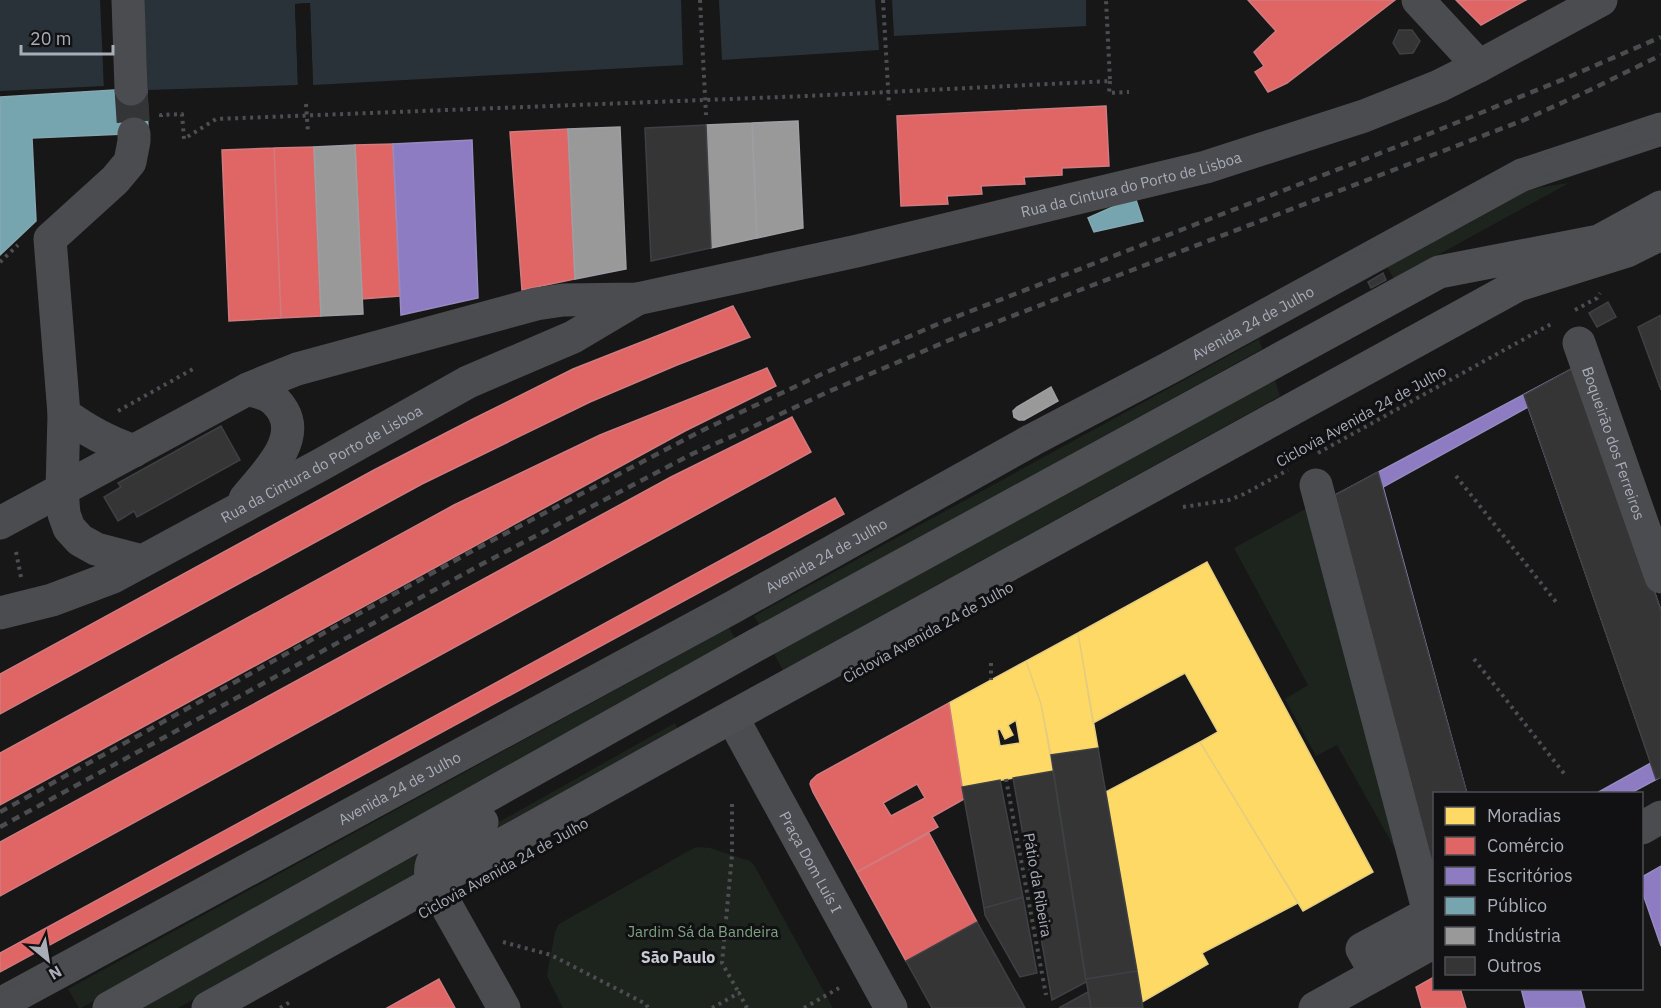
<svg xmlns="http://www.w3.org/2000/svg" width="1661" height="1008" viewBox="0 0 1661 1008" font-family="'IBM Plex Sans',sans-serif">
<style>
.green{fill:#1d241e}
.water{fill:#2a3239}
.pier{fill:#171717}
.homes{fill:#ffd966;stroke:#e5cc7f;stroke-width:1.5;fill-rule:evenodd}
.shops{fill:#e06666;stroke:#cf7b7f;stroke-width:1.5;fill-rule:evenodd}
.offices{fill:#8e7cc3;stroke:#968bc0;stroke-width:1.5}
.public{fill:#76a5af;stroke:#85a7b2;stroke-width:1.5}
.industry{fill:#999;stroke:#9e9fa2;stroke-width:1.5}
.building{fill:#353536;stroke:#3f4043;stroke-width:1.5}
.lines{fill:none;stroke-linecap:round;stroke-linejoin:round}
.minor-tunnel{stroke:#343537;stroke-width:33;stroke-dasharray:33 16;stroke-linecap:butt}
.path{stroke:#4d4e52;stroke-width:4;stroke-dasharray:3 4.5;stroke-linecap:butt}
.minor{stroke:#4b4c50;stroke-width:33}
.major{stroke:#4d4f52;stroke-width:33}
.tram{stroke:#4b4c4f;stroke-width:1.5}
.rail{stroke:#4b4c4f;stroke-width:4.5;stroke-dasharray:8 6;stroke-linecap:butt}
.labels{text-anchor:middle;dominant-baseline:central;stroke-width:6;stroke-linejoin:round;paint-order:stroke}
.street-label{font-size:15px;fill:#a8adb8;stroke:#111113}
.park-label{font-size:15px;fill:#7fa381;stroke:#111113}
.neighbourhood-label{font-size:16px;font-weight:bold;fill:#c9ccd4;stroke:#111113}
</style>
<rect width="100%" height="100%" fill="#171717"/>
<!-- green -->
<path class="green" d="M1569 183 1394 279 1387 267 1530 189Z
M1259 339 1262 349 760 626 754 616Z
M1274 377 1280 396 783 670 773 652Z
M1311 506 1399 856 1337 745 1316 756 1285 699 1308 685 1234 548Z
M729 628 736 640 81 1008H79L68 989Z
M675 723 677 728 495 830 492 826Z
M700 847 710 848 750 861 754 865 833 1008H563L549 980 547 975 555 932 559 924 694 848Z
M416 855 419 856 422 872 178 1008H136Z"/>
<!-- water -->
<path class="water" d="M0 0H681L683 65 313 85 310 3 295 4 298 85 147 90 146 47 103 49 104 86 0 91Z
M719 0H875L879 50 722 60Z
M892 0H1086V26L894 36Z"/>
<!-- pier -->
<path class="pier" d="M100 0H143V50L106 51 107 87 104 89Z
M310 3 313 88 310 85 307 6H298L301 85 298 88 295 4Z"/>
<!-- homes -->
<path class="homes" d="M1207 562 1373 872 1303 911 1200 742 1218 732 1185 673 1093 723 1078 633Z
M1078 633 1098 748 1051 755 1041 704 1026 661Z
M1026 661 1041 704 1053 771 962 787 949 703ZM1016 720 1020 743 1000 746 997 730 1000 729 1005 739 1013 735 1008 725Z
M1200 742 1298 903 1202 953 1208 964 1142 1002 1106 792Z"/>
<!-- shops -->
<path class="shops" d="M1248 0H1395L1287 83 1268 92 1255 72 1264 66 1254 52 1276 31Z
M1456 0H1526L1481 25Z
M1106 106 1109 166 1062 168V175L1024 177 1025 184 981 186 982 194 947 196 948 204 901 206 897 116Z
M568 129 575 279 522 290 510 132Z
M393 144 400 296 362 299 355 145Z
M314 147 321 316 281 318 274 148Z
M274 148 281 318 229 321 222 150Z
M733 306 750 337 677 365 590 402 422 484 0 714V674L374 470 473 419 573 369Z
M767 368 776 386 685 431 0 805V753L454 505 600 435Z
M792 417 811 452 0 896V842L671 477Z
M835 498 844 514 0 972V953Z
M949 703 964 799 932 817 938 827 857 872 813 792 810 784 811 781 817 775ZM917 784 925 798 891 816 883 803Z
M929 833 977 922 906 961 857 872Z
M1434 977V988H1460L1466 1008H1422L1416 987Z
M439 979 455 1008H387Z"/>
<!-- offices -->
<path class="offices" d="M472 140 478 298 401 315 393 144Z
M1577 366 1661 611V777L1629 794H1595L1651 763 1528 407 1383 487 1467 794H1434V891L1328 499Z
M1661 866V946L1642 891V877Z
M1521 988H1580L1585 1008H1526Z"/>
<!-- public -->
<path class="public" d="M131 89 147 90 148 133 32 138 36 221 0 255V97Z
M1135 197 1143 221 1094 232 1088 218Z"/>
<!-- industry -->
<path class="industry" d="M798 121 803 228 757 238 752 123Z
M752 123 757 238 711 248 706 125Z
M620 127 626 269 575 279 568 129Z
M355 145 363 314 321 316 314 147Z
M1051 387 1058 401 1024 420H1019L1014 417 1013 411 1017 407Z"/>
<!-- building -->
<path class="building" d="M1399 30H1412L1420 41 1413 53 1400 54 1393 43Z
M706 125 711 248 651 261 645 128Z
M1383 273 1386 280 1371 288 1368 282Z
M1608 302 1616 317 1597 327 1589 313Z
M1661 315V390L1638 327Z
M1577 366 1661 611V777L1656 779 1524 395Z
M221 426 240 460 137 517 134 511 118 521 104 497 121 487 118 483Z
M1378 472 1467 794H1434V891L1328 499Z
M1098 748 1137 971 1086 979 1051 755Z
M1053 771 1086 982 1052 1000 1013 778Z
M1000 780 1023 897 984 908 962 787Z
M1023 897 1037 973 1020 977 985 915 984 908Z
M977 922 1025 1008H932L906 961Z
M1137 971 1143 1008H1091L1086 979Z
M1088 992 1091 1008H1059Z"/>
<g class="lines">
<!-- minor-tunnel -->
<path class="minor-tunnel" d="M131 89 134 134"/>
<!-- path -->
<path class="path" d="M700 0 706 115
M883 0 889 105
M1110 81 1109 93 1129 92
M306 104 308 133
M161 117V115L182 114 184 139 216 119 807 96 1110 81 1106 0
M0 262 18 245
M1575 310 1597 298 1600 293
M118 411 193 369
M1318 453 1553 323
M1456 476 1556 602
M1183 507 1229 500 1244 494 1288 470
M16 552 21 577
M1474 659 1566 776
M991 663V680
M1006 779 1046 995
M732 804V855L722 963 739 993
M503 942 551 955 646 1004 648 1008
M280 1008 290 1002
M712 1008 739 993 747 1008
M804 1008 839 988"/>
<!-- minor -->
<g class="minor">
<path d="M128 0 131 89"/>
<path d="M1418 0 1479 66"/>
<path d="M134 134V141L130 162 115 180 50 239 64 414 62 490 64 514 69 528 80 540 96 549 142 561"/>
<path id="s1" d="M1579 343 1661 577"/>
<path d="M64 414C88 431 106 441 134 451"/>
<path d="M1316 485 1429 913 1362 949 1376 974"/>
<path d="M245 499C263 476 301 442 283 411 280 406 275 400 270 397 264 393 255 392 248 389"/>
<path id="s2" d="M0 523 248 389 272 379 297 369 536 304 563 300 637 299 857 251 1206 167 1364 116 1439 86 1479 66 1601 0"/>
<path id="s3" d="M0 613 52 600 113 577 322 464 468 382 573 337 637 299"/>
<path id="s4" d="M732 717 891 1008"/>
<path d="M1642 828 1661 817"/>
<path d="M433 882 504 1008"/>
<path id="s5" d="M0 1004 733 607 1032 440 1169 368 1522 175 1661 129"/>
<path d="M1315 1008 1434 942"/>
</g>
<!-- major -->
<path class="major" d="M433 882C420 853 463 833 482 822
M109 1008 756 645 1439 272 1599 241 1661 207
M208 1008 686 742 1518 285 1627 251 1661 234"/>
<!-- tram -->
<path class="tram" d="M0 992 728 598 1516 165 1661 118
M21 1008 736 612 1270 324 1525 183 1661 137"/>
<!-- rail -->
<path class="rail" d="M0 812 474 550 701 431 822 374 945 321 1409 142 1564 79 1661 37
M0 827 482 564 692 454 735 435 830 391 952 339 1524 120 1590 90 1661 55"/>
</g>
<g class="labels">
<!-- street labels -->
<g class="street-label">
<text stroke="none"><textPath href="#s2" startOffset="1191">Rua da Cintura do Porto de Lisboa</textPath></text>
<text stroke="none"><textPath href="#s5" startOffset="1426">Avenida 24 de Julho</textPath></text>
<text transform="translate(1361 416) rotate(-29)">Ciclovia Avenida 24 de Julho</text>
<text stroke="none"><textPath href="#s1" startOffset="106">Boqueirão dos Ferreiros</textPath></text>
<text stroke="none"><textPath href="#s3" startOffset="356">Rua da Cintura do Porto de Lisboa</textPath></text>
<text stroke="none"><textPath href="#s5" startOffset="940">Avenida 24 de Julho</textPath></text>
<text transform="translate(928 632) rotate(-29)">Ciclovia Avenida 24 de Julho</text>
<text stroke="none"><textPath href="#s5" startOffset="454">Avenida 24 de Julho</textPath></text>
<text stroke="none"><textPath href="#s4" startOffset="165">Praça Dom Luís I</textPath></text>
<text transform="translate(503 868) rotate(-29)">Ciclovia Avenida 24 de Julho</text>
<text transform="translate(1038 885) rotate(80)">Pátio da Ribeira</text>
</g>
<!-- park labels -->
<g class="park-label">
<text x="703" y="931">Jardim Sá da Bandeira</text>
</g>
<!-- neighbourhood labels -->
<g class="neighbourhood-label">
<text x="678" y="957">São Paulo</text>
</g>
</g>
<!-- legend -->
<rect x="1433" y="792" width="210" height="198" fill="#111113" stroke="#4d4f55" stroke-width="1.5"/>
<rect x="1445" y="807" width="30" height="18" fill="#ffd966" stroke="#4d4f55" stroke-width="1.5"/>
<text x="1487" y="822" font-size="18" fill="#a8adb8">Moradias</text>
<rect x="1445" y="837" width="30" height="18" fill="#e06666" stroke="#4d4f55" stroke-width="1.5"/>
<text x="1487" y="852" font-size="18" fill="#a8adb8">Comércio</text>
<rect x="1445" y="867" width="30" height="18" fill="#8e7cc3" stroke="#4d4f55" stroke-width="1.5"/>
<text x="1487" y="882" font-size="18" fill="#a8adb8">Escritórios</text>
<rect x="1445" y="897" width="30" height="18" fill="#76a5af" stroke="#4d4f55" stroke-width="1.5"/>
<text x="1487" y="912" font-size="18" fill="#a8adb8">Público</text>
<rect x="1445" y="927" width="30" height="18" fill="#999999" stroke="#4d4f55" stroke-width="1.5"/>
<text x="1487" y="942" font-size="18" fill="#a8adb8">Indústria</text>
<rect x="1445" y="957" width="30" height="18" fill="#353536" stroke="#4d4f55" stroke-width="1.5"/>
<text x="1487" y="972" font-size="18" fill="#a8adb8">Outros</text>
<!-- north arrow -->
<g transform="translate(48 960) rotate(150)" stroke="#111113" stroke-width="4.5" paint-order="stroke">
<path d="M0-4.5L10 22L0 15L-10 22Z" fill="#a8adb8"/>
<text y="-9" font-size="16" font-weight="bold" text-anchor="middle" fill="#a8adb8">N</text>
</g>
<!-- scale -->
<path d="M21 45v9h92v-9" fill="none" stroke="#a8adb8" stroke-width="3"/>
<text x="30" y="45" font-size="18" fill="#a8adb8" stroke="#111113" stroke-width="4.5" paint-order="stroke">20 m</text>
</svg>
